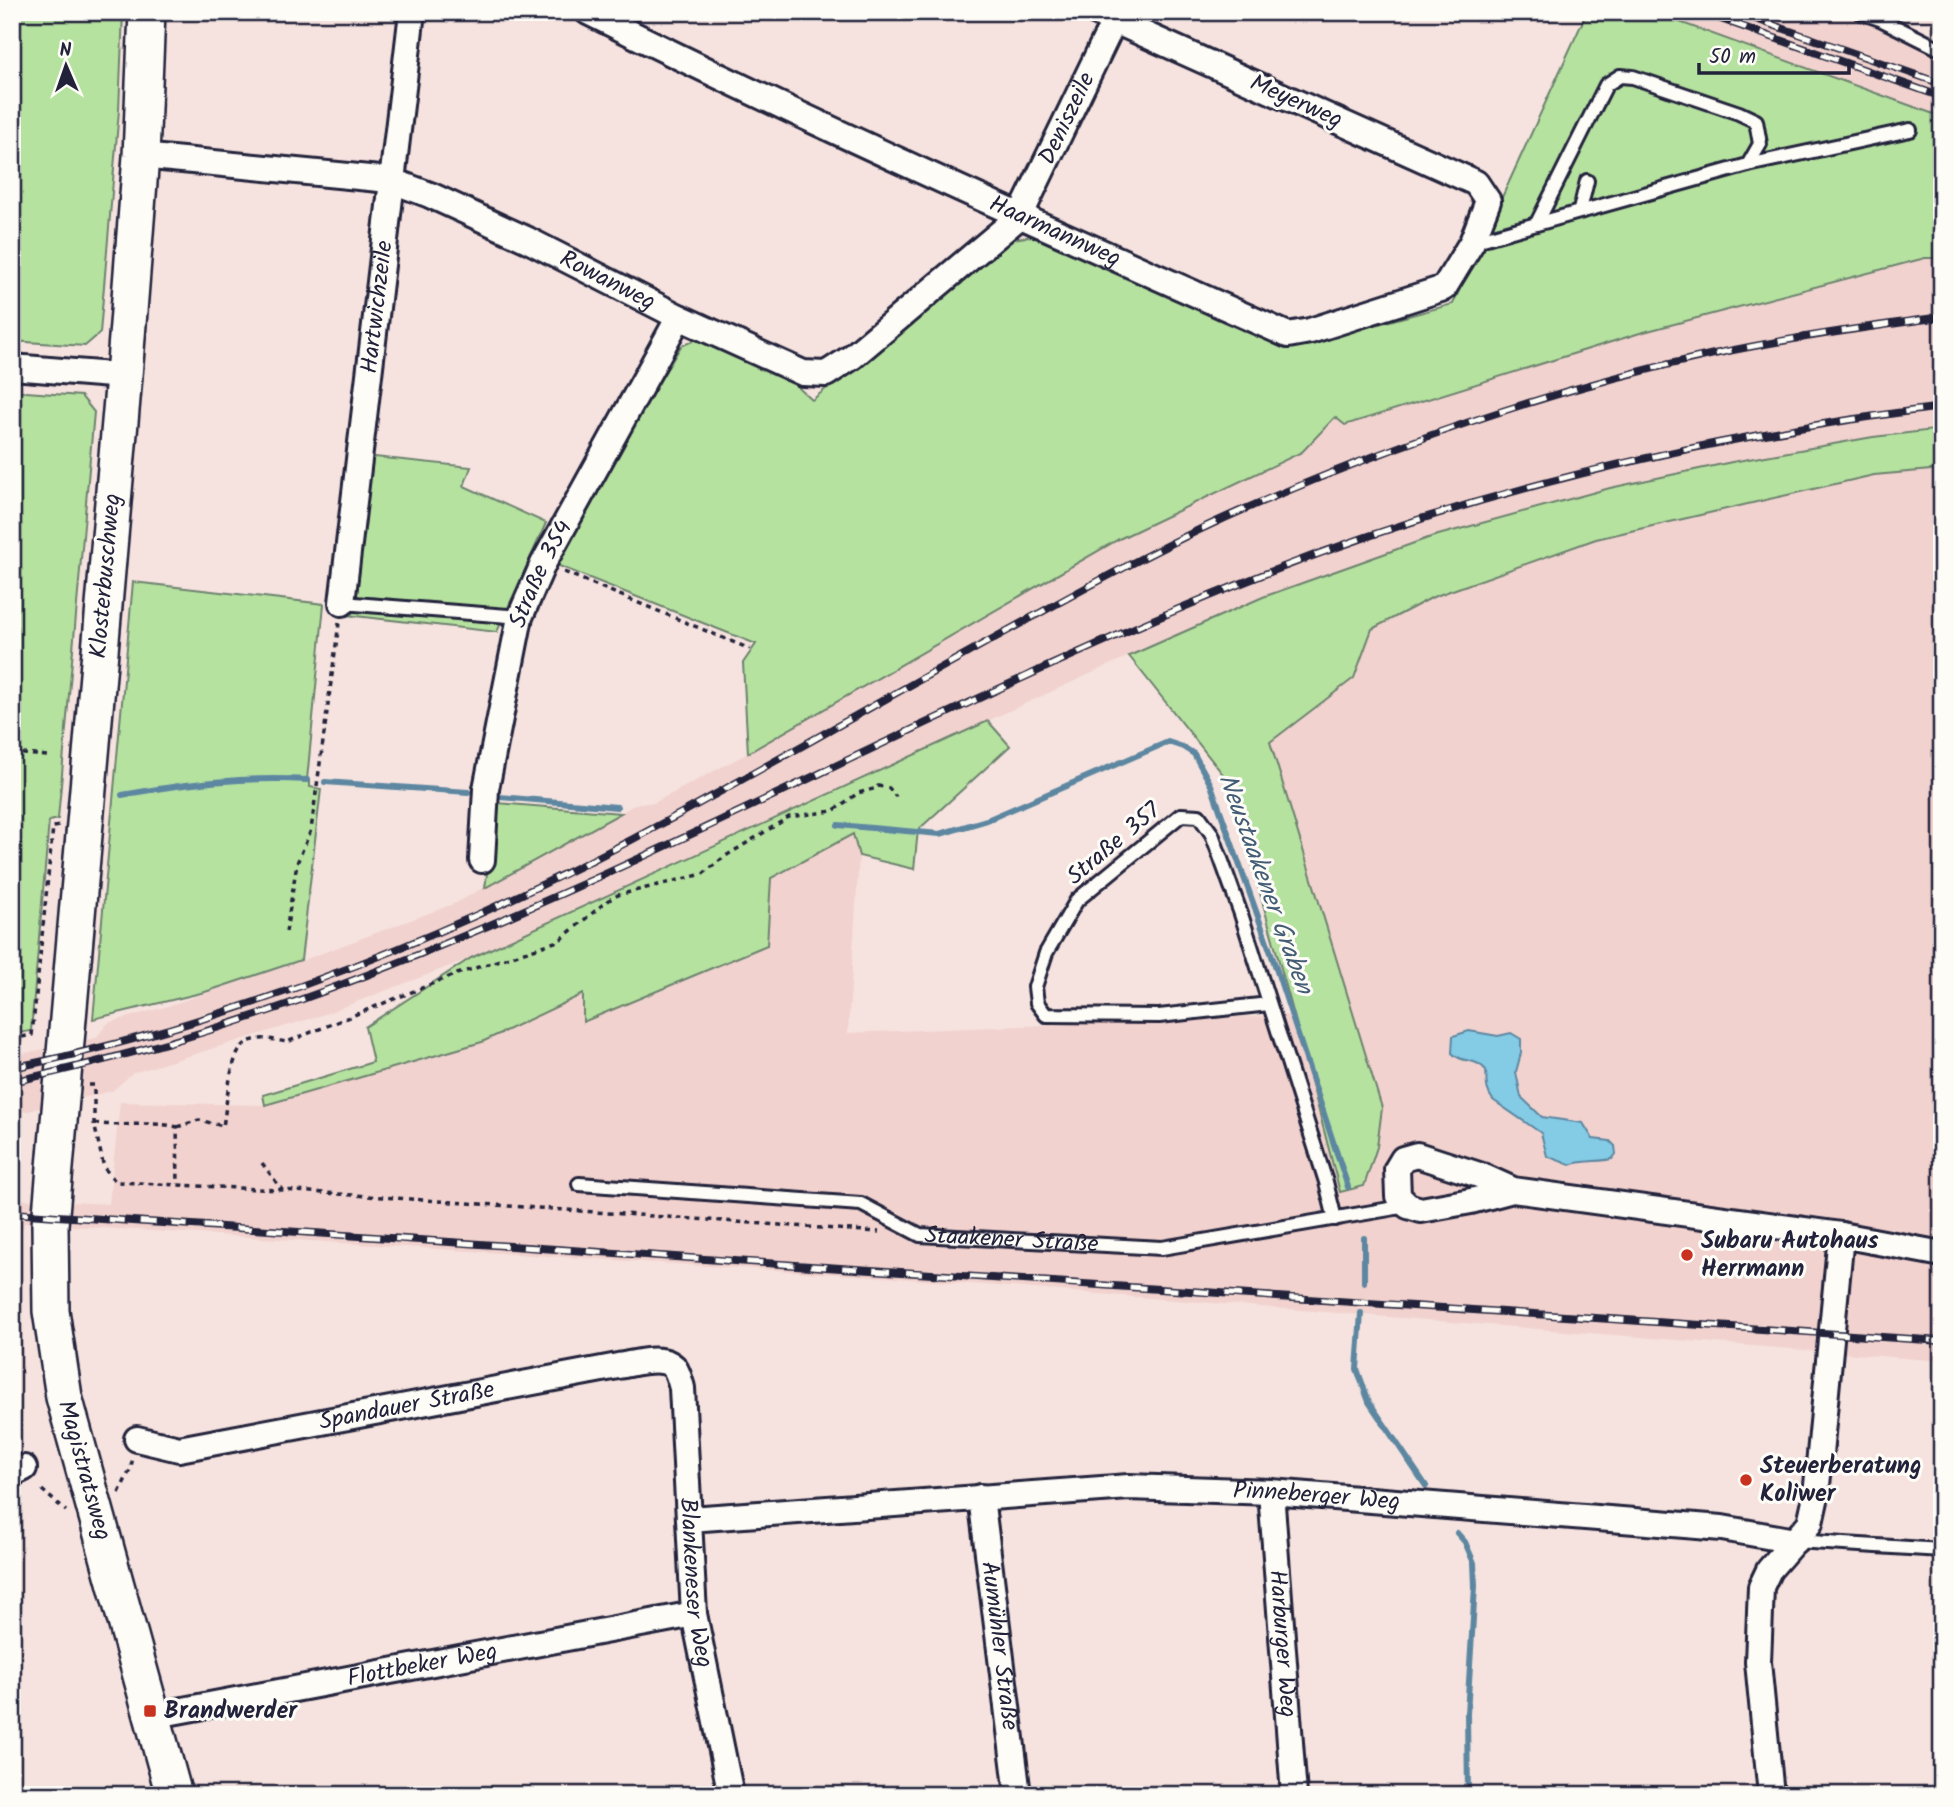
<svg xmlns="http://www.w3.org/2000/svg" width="1954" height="1807" viewBox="0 0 1954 1807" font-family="Kalam,sans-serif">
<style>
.built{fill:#f1d2ce}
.green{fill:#b6e2a0;stroke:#6c826e;stroke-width:2}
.water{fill:#84cbe5;stroke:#5d87a1;stroke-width:2}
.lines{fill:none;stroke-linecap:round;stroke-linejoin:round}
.stream{stroke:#5d87a1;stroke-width:6}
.lane-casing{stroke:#22223b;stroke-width:18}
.street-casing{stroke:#22223b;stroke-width:30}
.secondary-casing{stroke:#22223b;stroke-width:40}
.path{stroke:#22223b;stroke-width:3.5;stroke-dasharray:5 5;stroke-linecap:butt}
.lane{stroke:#fdfcf7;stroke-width:12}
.street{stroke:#fdfcf7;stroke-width:24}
.secondary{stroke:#fdfcf7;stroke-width:35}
.rail-casing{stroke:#22223b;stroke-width:8}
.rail{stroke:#fdfcf7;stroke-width:5;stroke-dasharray:16;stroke-linecap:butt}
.poi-dot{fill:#c8321e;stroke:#fdfcf7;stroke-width:2.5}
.labels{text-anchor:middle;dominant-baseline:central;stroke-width:6;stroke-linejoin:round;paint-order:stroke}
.street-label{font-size:24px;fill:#22223b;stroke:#fdfcf7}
.poi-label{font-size:24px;font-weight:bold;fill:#22223b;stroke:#fdfcf7;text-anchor:start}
.water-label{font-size:26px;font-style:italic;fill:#445d76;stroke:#fdfcf7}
</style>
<rect width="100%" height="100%" fill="#f6e3df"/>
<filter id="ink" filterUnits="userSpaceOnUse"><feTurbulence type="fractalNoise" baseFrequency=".0143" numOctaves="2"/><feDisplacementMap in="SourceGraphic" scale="14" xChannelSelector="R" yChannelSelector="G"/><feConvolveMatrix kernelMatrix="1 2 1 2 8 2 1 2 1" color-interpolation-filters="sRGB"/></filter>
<g filter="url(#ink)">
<!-- built -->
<path class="built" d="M1652 12H1837L1876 27 1942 58V117Z
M1925 258H1942V429L1873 437 1610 488 1263 597 1129 656 471 958 322 1015 133 1073 112 1091 28 1111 12 1112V1056L96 1038 108 1023 168 1006 301 961 456 903 638 803H654L748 753 1119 539 1302 452 1335 416 1345 425 1640 333Z
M1942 469V1361L884 1277 24 1223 23 1229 12 1228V1199L109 1204 120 1102 265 1105 482 1042 584 994 583 1022 771 878 854 834 859 856 848 1033 1294 1015 1340 1191 1382 1108 1270 742 1354 678 1372 629 1433 597 1596 539 1874 475Z"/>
<!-- green -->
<path class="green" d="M12 12H123L119 110 100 333 85 346 12 341Z
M1587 12H1652L1942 117V258H1925L1640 333 1345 425 1335 417 1302 452 1119 539 748 753 743 663 756 644 554 564 604 472 681 346 702 337 790 380 812 400 1013 239 1039 235 1286 349 1453 304Z
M12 391 81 396 94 412 58 819 49 821 31 1031 12 1034Z
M1942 429V469L1874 475 1596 539 1433 597 1372 629 1354 678 1270 742 1382 1108 1377 1147 1364 1186 1340 1192 1294 1015 1229 782 1129 656 1263 597 1431 537 1610 488 1732 462 1873 437Z
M365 456 471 467 464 486 546 523 497 632 347 615Z
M133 582 324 604 307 780H310V787L321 789 301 960 205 992 93 1019Z
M988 721 1010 746 918 830 914 869 859 856 853 834 771 878 767 945 583 1022V994L482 1042 265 1105 263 1095 373 1062 365 1027 471 958Z
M497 803 621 813 485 888Z"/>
<!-- water -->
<path class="water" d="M1469 1031 1498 1036 1511 1033 1521 1039V1053L1516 1072 1521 1097 1542 1117 1583 1123 1593 1139 1610 1141 1615 1146 1616 1154 1612 1159C1600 1162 1579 1160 1570 1165L1547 1156 1541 1133 1493 1100C1485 1089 1487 1083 1486 1070 1475 1057 1462 1064 1452 1053L1453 1036Z"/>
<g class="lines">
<!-- stream -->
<path class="stream" d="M325 782 468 792
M122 795C183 784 244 776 307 780
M499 797 617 807
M838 825 940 834 987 820 1168 742 1183 747 1194 754 1211 785 1271 953 1348 1187
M1364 1282V1238
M1361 1313 1357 1369 1369 1402 1426 1486
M1457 1533 1465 1542 1474 1563 1475 1586 1467 1713 1468 1795"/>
<!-- lane casing -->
<g class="lane-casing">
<g id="lane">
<path d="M1860 12 1880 19 1942 50"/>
<path d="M1580 210 1587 181"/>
<path d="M1537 223 1606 85 1620 76 1633 77 1739 113 1756 121 1760 144 1748 165"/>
<path d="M1472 242 1748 165 1910 130"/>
<path d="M342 603 520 617"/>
<path d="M1269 1004 1159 1016 1046 1015 1037 1003 1035 987 1046 953 1077 900 1181 815 1199 816 1212 834 1241 914 1326 1182 1335 1219"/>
<path id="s1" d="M579 1184 861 1204 920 1235 1162 1248 1407 1206"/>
<path d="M1795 1541 1942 1550"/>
</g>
</g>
<!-- street casing -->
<g class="street-casing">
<g id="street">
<path id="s2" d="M588 12C818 127 1053 231 1288 335L1310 331 1444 288 1472 242 1488 201 1476 183 1095 12"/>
<path id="s3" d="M141 156 390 180 430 195 528 240 679 317 803 373 826 374 852 357 1020 216 1114 21"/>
<path d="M12 367 124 376"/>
<path id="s4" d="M342 603 412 12"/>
<path id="s5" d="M482 860 486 789 520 617 543 564 679 317"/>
<path d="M1513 1190 1471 1201 1421 1210 1408 1206 1398 1196 1397 1169 1403 1159 1417 1155 1482 1176 1513 1190 1841 1235 1942 1254"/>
<path id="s6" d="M137 1439 179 1449 618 1366C633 1364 662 1354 674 1367 678 1372 680 1381 682 1388L694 1614 731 1795"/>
<path d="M12 1474 24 1468"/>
<path id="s7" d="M1271 1492 1294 1795"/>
<path id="s8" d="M981 1497 1018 1795"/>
<path id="s9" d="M690 1519 1129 1487 1271 1492 1722 1528 1795 1541"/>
<path id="s10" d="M151 1716 694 1614"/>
<path d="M1771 1795 1758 1662 1761 1587 1769 1570 1810 1523 1816 1496 1841 1235"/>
</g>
</g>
<!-- secondary casing -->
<g class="secondary-casing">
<g id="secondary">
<path id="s11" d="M147 12 141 156 124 376 50 1225 51 1311 64 1397 174 1795"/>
</g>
</g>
<!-- path -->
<path class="path" d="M564 572 750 649
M12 753 48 756
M286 932 297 863 311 830 339 623
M12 1039 32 1035 53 827 60 826
M89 1085H94V1123L104 1168 116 1182 281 1190
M94 1123C122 1128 149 1120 177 1127L178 1184
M177 1127 199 1120 223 1126C227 1106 229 1050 248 1042 261 1036 274 1040 287 1042L454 975 555 942 561 939 607 901 618 895 703 874 724 857 789 817 833 811 858 793 877 788 878 786 889 788 896 797
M262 1163 282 1190 879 1232
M42 1490 66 1511
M119 1493 130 1470 133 1458"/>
<!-- lane -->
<use href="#lane" class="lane"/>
<!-- street -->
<use href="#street" class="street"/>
<!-- secondary -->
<use href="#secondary" class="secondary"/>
<!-- rail casing -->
<g class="rail-casing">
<path id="rail" d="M1701 12 1942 97
M1736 12 1942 84
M12 1068C242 1021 471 928 676 816 780 759 883 700 987 642 1069 597 1152 550 1238 512 1391 445 1551 389 1714 354 1790 338 1866 327 1942 317
M12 1082C116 1059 220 1030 319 993 643 874 942 701 1262 575 1482 489 1708 436 1942 407
M12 1213 1942 1341"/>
</g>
<!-- rail -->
<use href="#rail" class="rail"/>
</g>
</g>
<!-- markers -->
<g class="poi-dot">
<circle cx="1687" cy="1255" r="7"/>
<circle cx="1746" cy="1480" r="7"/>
<rect x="143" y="1704" width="14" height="14" rx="3.5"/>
</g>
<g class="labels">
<!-- street labels -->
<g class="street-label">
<text transform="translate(1296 102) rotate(24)">Meyerweg</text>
<text stroke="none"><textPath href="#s3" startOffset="1088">Deniszeile</textPath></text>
<text stroke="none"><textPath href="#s2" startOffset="516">Haarmannweg</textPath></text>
<text stroke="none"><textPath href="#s3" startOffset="490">Rowanweg</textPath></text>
<text stroke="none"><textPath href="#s4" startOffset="298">Hartwichzeile</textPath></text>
<text transform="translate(106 576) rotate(-85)">Klosterbuschweg</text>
<text stroke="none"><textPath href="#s5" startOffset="294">Straße 354</textPath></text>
<text transform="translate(1114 844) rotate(-40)">Straße 357</text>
<text stroke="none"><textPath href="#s1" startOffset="441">Staakener Straße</textPath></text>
<text stroke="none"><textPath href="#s6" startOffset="275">Spandauer Straße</textPath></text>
<text stroke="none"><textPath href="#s11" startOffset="1466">Magistratsweg</textPath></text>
<text stroke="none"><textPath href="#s9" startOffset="628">Pinneberger Weg</textPath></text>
<text stroke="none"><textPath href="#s6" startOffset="766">Blankeneser Weg</textPath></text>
<text stroke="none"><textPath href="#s7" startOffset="152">Harburger Weg</textPath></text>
<text stroke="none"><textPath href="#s8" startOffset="150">Aumühler Straße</textPath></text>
<text stroke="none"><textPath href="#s10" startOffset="276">Flottbeker Weg</textPath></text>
</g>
<!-- poi labels -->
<g class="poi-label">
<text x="1701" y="1241">Subaru Autohaus<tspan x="1701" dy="28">Herrmann</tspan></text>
<text x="1760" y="1466">Steuerberatung<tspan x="1760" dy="28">Koliwer</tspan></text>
<text x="164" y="1711">Brandwerder</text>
</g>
<!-- water labels -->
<g class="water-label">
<text transform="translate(1265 884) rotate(70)">Neustaakener Graben</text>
</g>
</g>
<!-- margin -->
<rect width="1954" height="1807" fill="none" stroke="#fdfcf7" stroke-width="42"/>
<rect x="21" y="21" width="1912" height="1765" fill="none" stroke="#22223b" stroke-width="2.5" filter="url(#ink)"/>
<!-- north arrow -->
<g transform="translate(66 66) rotate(358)" stroke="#fdfcf7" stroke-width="5" paint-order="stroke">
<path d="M0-5L12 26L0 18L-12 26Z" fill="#22223b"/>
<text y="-10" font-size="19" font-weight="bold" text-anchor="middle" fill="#22223b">N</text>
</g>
<!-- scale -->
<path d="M1699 63v10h150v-10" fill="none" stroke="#22223b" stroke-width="3.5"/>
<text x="1709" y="63" font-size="21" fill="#22223b" stroke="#fdfcf7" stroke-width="5" paint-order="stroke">50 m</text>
</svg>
